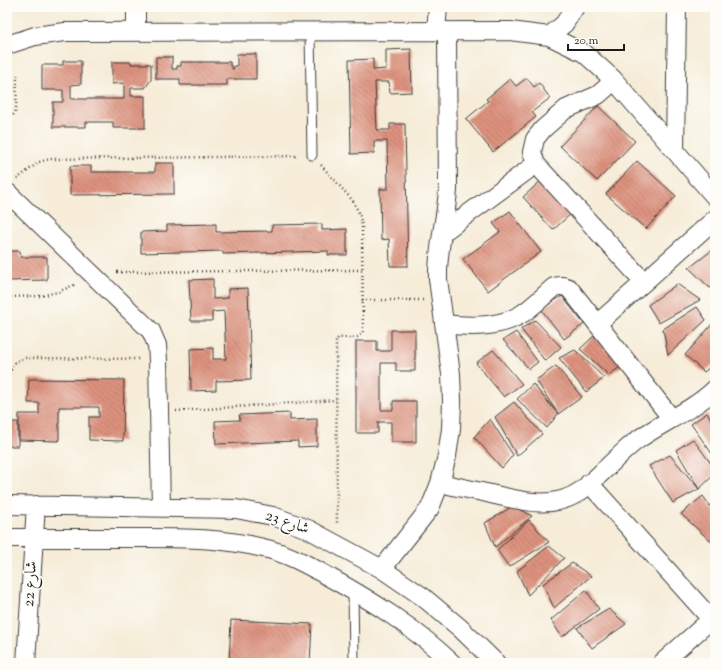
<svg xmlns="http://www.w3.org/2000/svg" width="722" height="670" viewBox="0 0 722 670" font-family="'Sorts Mill Goudy',Amiri,serif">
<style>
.building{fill:url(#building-back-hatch)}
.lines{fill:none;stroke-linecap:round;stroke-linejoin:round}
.service-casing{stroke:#3d3b38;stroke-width:11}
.minor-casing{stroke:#3d3b38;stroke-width:20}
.path{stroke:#3d3b38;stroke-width:2.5;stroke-dasharray:1 3;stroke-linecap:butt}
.service{stroke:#fff;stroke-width:9}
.minor{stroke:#fff;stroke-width:18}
.labels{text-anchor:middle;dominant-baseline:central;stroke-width:3.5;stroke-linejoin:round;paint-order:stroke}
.street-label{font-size:16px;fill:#1c1c1c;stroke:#fdfcf7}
</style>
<defs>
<pattern id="building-back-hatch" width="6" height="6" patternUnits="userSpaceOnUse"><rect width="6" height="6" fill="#dd927e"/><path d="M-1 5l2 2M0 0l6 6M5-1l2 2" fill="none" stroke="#b27666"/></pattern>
</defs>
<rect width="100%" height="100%" fill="#fdfcf7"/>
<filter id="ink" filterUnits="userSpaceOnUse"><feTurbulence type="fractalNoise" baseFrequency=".025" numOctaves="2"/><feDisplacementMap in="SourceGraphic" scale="8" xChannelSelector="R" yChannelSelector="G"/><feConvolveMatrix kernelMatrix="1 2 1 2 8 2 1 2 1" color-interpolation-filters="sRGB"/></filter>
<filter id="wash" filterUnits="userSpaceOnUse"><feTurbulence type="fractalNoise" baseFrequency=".012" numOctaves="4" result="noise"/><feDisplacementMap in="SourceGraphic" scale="16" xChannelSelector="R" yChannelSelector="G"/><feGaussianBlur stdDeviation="0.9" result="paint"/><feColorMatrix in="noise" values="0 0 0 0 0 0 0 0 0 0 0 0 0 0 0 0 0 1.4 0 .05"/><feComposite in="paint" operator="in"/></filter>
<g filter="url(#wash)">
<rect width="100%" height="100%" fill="#f6ecd8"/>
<g id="blocks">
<!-- building -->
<path class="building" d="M411 49 412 92 390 93 389 82H375L377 130H390V124H405L408 266H390L389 239 381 240 380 189H388L387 141H374V153L351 154 349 60 373 59V70L386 69V50Z
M237 54H256V79H227V85H180V79H156V57H172V69H177V66H181V62H230V66H232V69H234V66H237Z
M63 61H81V84L71 85V99H124V83L112 84V62H131V64H151V80L145 88H131V96H145V128H113V122H86V127H53V102H63V90H42V65H63Z
M527 78 534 87 539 83 550 98 532 112 536 117 493 152 466 119 488 101 486 99 510 79 516 86Z
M598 106 635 141 597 181 560 146Z
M637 161 676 196 646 229 606 194Z
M155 163H174V194L70 195V166H91V172H155Z
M543 179 573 212 553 230 523 197Z
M510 211 541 252 488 291 463 259 500 232 493 223Z
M216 224V232L272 231V225L322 224V230L347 229V255H328V251L223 254V251L141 253V232L167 231V225Z
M715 248V284L710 288 689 268Z
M7 251H20L21 257H47V280L7 281Z
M213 279V299L228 298V289L248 288 251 380 216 381V390L191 391 190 349 213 348V359H226L224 311 212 312V321H191L189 280Z
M677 284 700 300 659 323 648 305Z
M562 296 584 324 564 339 541 309Z
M697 307 706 320 668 355 663 329Z
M535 320 561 347 545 361 521 329Z
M715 321V363L704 372 685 355Z
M391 330H415V371H396V363H381V410H393V401H416V442H391V422H378V433H356V341H377V351H391Z
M516 332 538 362 529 369 503 340Z
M594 336 623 365 609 375 580 349Z
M493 350 522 384 504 397 476 363Z
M575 350 604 378 586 392 559 358Z
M556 366 582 397 558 414 536 380Z
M29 379 124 380 123 441 89 440V417H99V407H59V441L19 440V414H39V403H28Z
M533 384 558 414 547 428 517 399Z
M514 402 542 434 517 456 495 417Z
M290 413V420L317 419V446L298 447V441L216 444 215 421 240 420 239 415Z
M707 413 715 426V458L691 424Z
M490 419 513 455 502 468 474 437Z
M7 422H18V446H7Z
M693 439 715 469V474L699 489 676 450Z
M670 455 699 489 673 503 649 466Z
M703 496 715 513V542L714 544 681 514Z
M513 506 532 516 495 547 485 523Z
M529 520 549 542 509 567 497 550Z
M549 546 564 558 528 595 517 571Z
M572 563 591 576 554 608 543 584Z
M586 590 599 609 562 637 551 620Z
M609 609 626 624 592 648 577 628Z
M231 620 312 624 310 663H229Z"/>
</g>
</g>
<g filter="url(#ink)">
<use href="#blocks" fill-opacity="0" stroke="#3d3b38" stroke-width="1"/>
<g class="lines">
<!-- service casing -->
<g class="service-casing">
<path id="service" d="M310 31 312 155
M353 590 354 663"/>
</g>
<!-- minor casing -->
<g class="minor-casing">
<path id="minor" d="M136 7V32
M436 31 438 7
M549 36 564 24 575 7
M7 45 35 36 65 32 510 31 549 36 584 53 613 79 715 197
M613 79 606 88 598 95 566 109 543 129 535 139 532 152 536 164 644 282
M675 151 677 7
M7 192 151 331 157 345 158 360 161 507
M442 233 536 164
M444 324C469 327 498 328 520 315 532 308 543 296 554 287 560 285 563 286 569 288L672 419
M597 324 715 219
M440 483C457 487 474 490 491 494 521 501 554 511 582 490 601 475 617 456 636 441 662 422 692 411 715 389
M589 483 711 619
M7 505 236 509 273 516 308 529 382 569 423 597 460 628 496 663
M7 538C49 538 92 538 134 538 177 538 220 537 263 548 287 553 308 565 329 577 374 602 415 628 452 663
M382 569 430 508 440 483 447 456 451 429 452 401 451 374 438 279C437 249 446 220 448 190L447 31
M26 663 36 505
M662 663 715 616"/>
</g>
<!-- path -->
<path class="path" d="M319 7V14
M7 120 12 117 16 110 17 75
M321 165 353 201 359 213 362 226 363 331C360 341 347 337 338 338L336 341 337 524
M17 179 39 162 50 159 298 156
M117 272 362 270
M7 297 40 296 58 292 76 284
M362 300H423
M7 377 16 361 26 358 140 359
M176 411 336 400"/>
<!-- service -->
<use href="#service" class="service"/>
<!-- minor -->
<use href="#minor" class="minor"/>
</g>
</g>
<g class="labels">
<!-- street labels -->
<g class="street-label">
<text transform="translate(287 523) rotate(19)">شارع 23</text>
<text transform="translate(31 584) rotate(-86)">شارع 22</text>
</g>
</g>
<!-- margin -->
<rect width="722" height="670" fill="none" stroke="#fdfcf7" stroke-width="24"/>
<!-- scale -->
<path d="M568 44v6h56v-6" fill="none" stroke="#1c1c1c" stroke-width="2"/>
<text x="574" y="44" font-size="12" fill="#1c1c1c" stroke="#fdfcf7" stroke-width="3" paint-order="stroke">20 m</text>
</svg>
